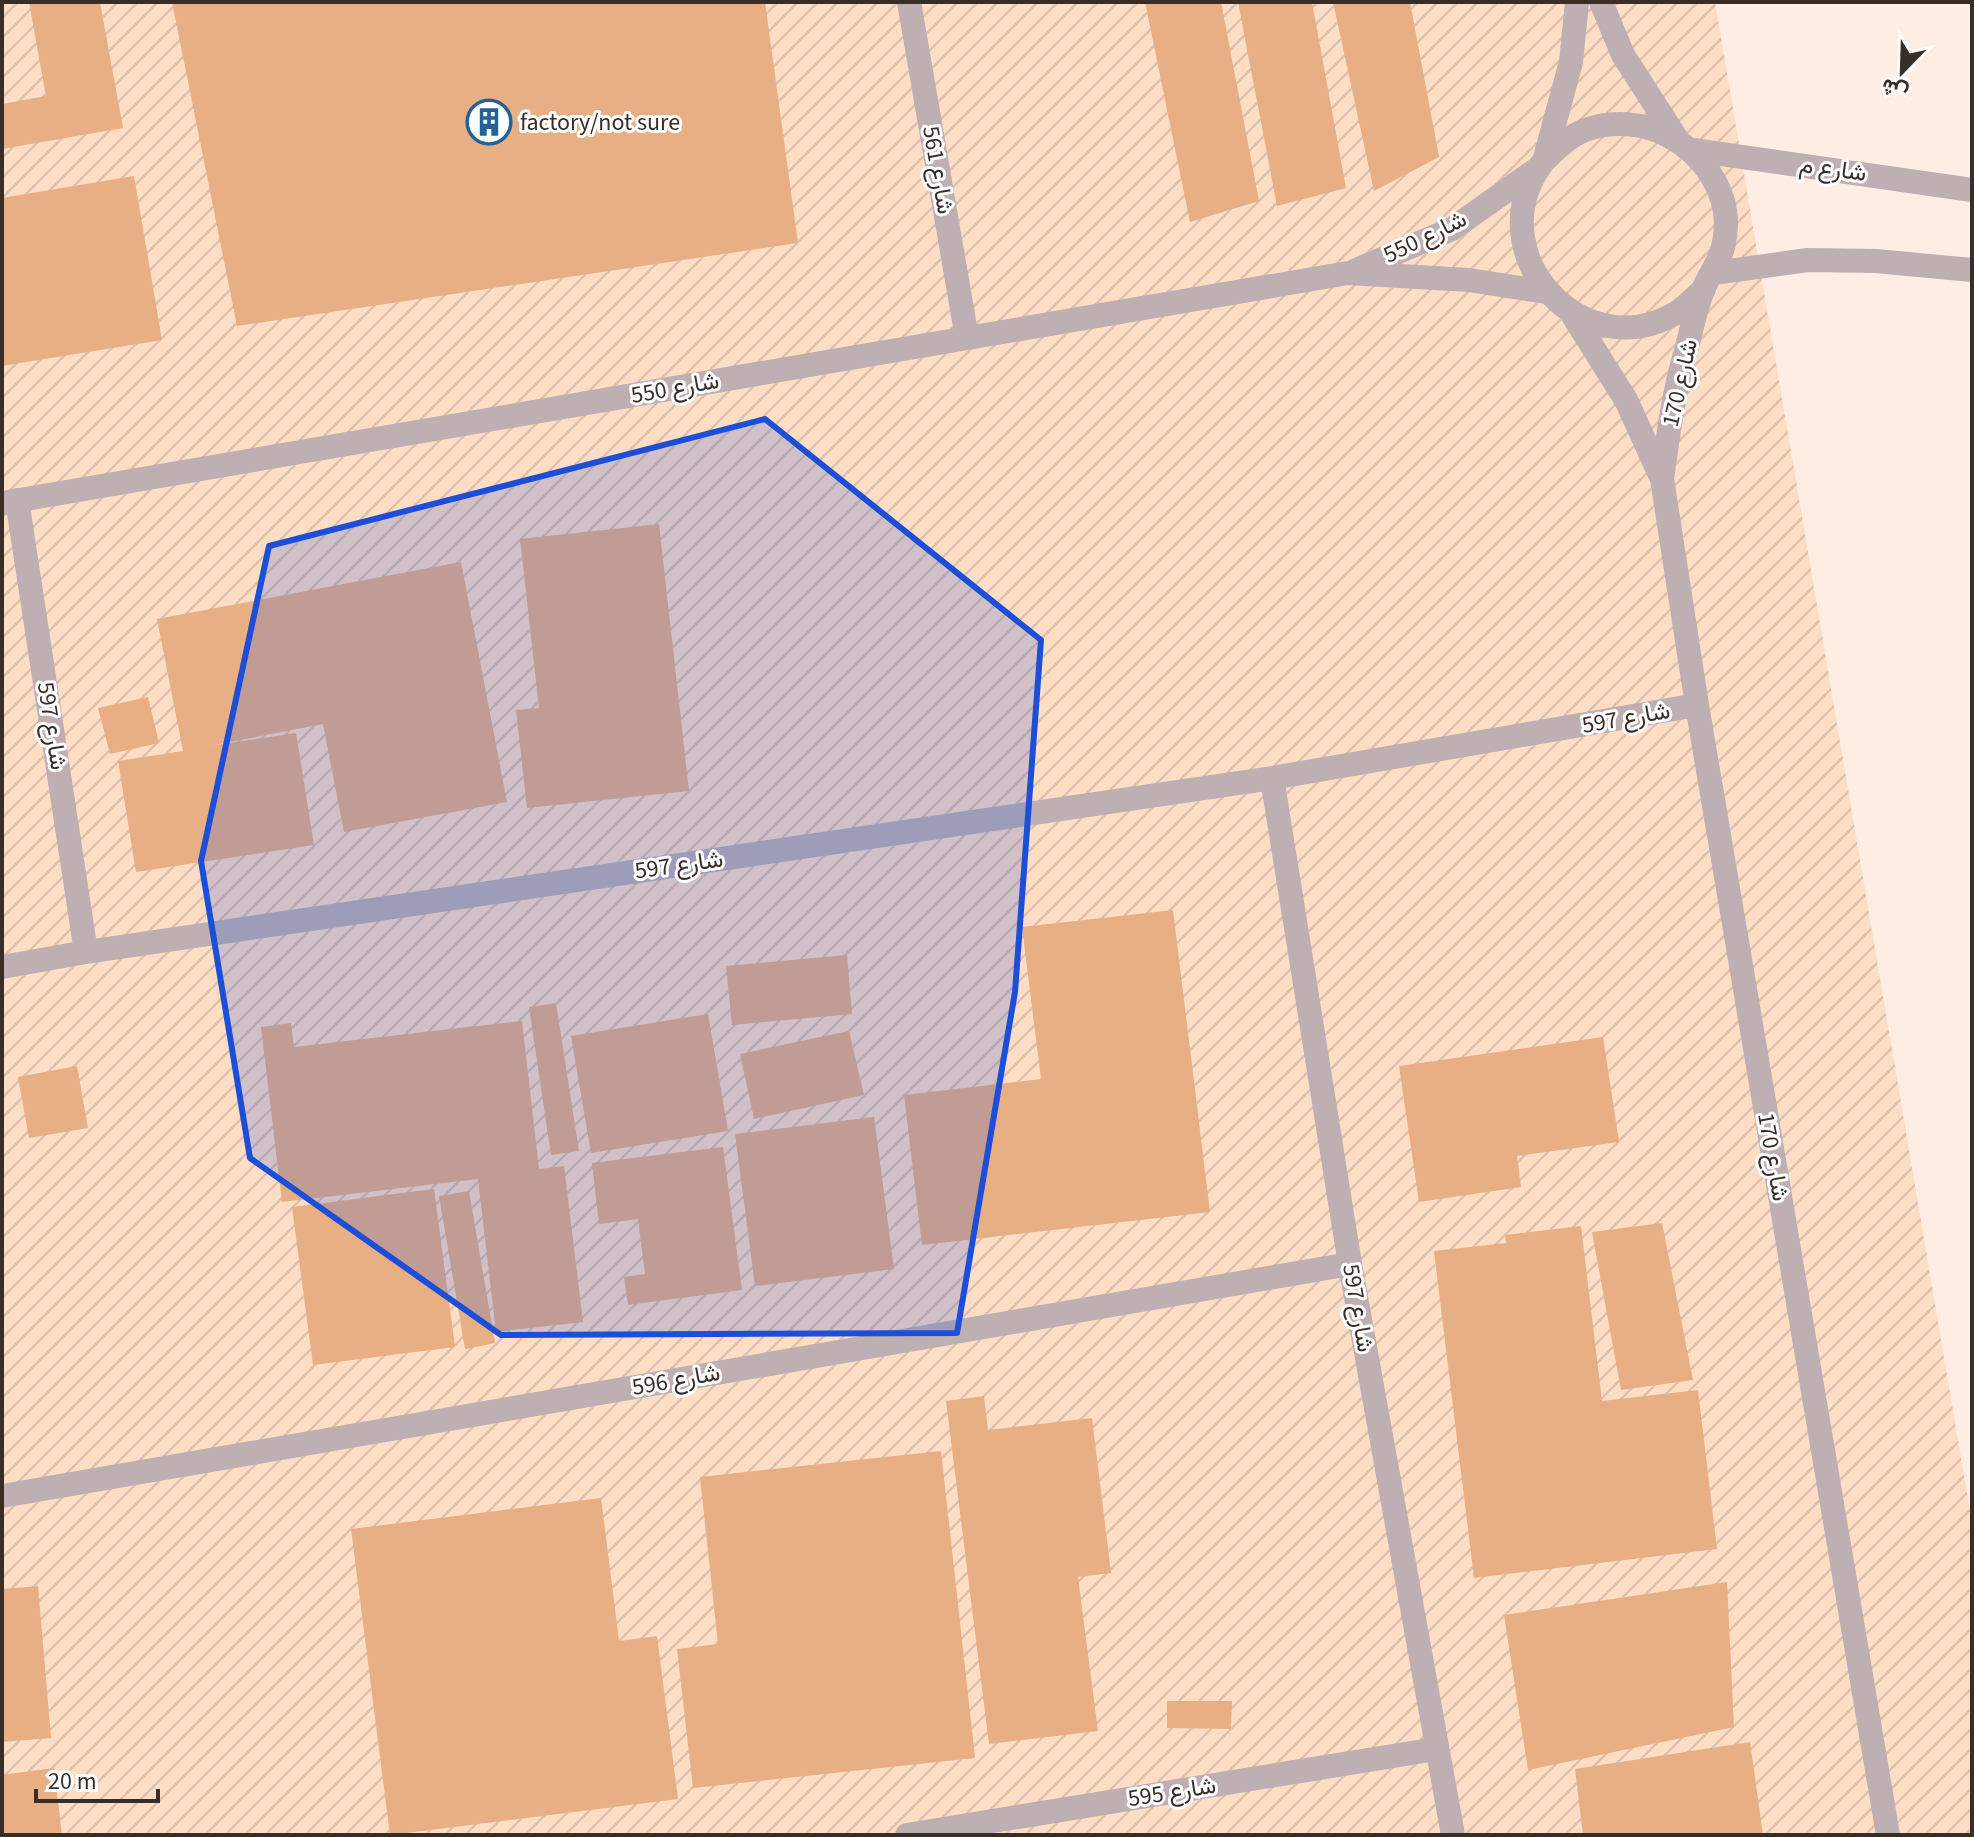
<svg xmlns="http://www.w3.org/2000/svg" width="1974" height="1837" viewBox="0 0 1974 1837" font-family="'Source Sans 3',Vazirmatn,sans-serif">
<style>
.industrial{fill:url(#industrial-furrows)}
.building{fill:#e9af84}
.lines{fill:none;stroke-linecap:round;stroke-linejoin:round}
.minor{stroke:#bdafb2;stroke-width:24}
.marked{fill:#1d4ed8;fill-opacity:0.2;stroke:#1d4ed8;stroke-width:6;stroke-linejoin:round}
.labels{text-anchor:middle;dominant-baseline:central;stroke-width:6;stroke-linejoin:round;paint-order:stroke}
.poi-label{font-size:24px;fill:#382e27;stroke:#fefefe;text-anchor:start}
.street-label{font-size:24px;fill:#382e27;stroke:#fefefe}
</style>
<defs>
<pattern id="industrial-furrows" width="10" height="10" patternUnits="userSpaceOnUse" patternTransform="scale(2)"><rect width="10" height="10" fill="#feddc5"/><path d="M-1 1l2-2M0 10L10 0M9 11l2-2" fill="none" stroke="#dabea9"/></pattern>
</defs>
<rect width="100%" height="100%" fill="#fdede2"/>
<!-- industrial -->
<path class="industrial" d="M2 2H1715L1972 1523V1835H2Z"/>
<!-- building -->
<path class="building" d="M29 2H100L123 128 2 149V104L46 96Z
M172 2H765L798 243 237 326Z
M1145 2H1221L1259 201 1190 222Z
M1238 2H1312L1346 188 1277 206Z
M1333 2H1410L1439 157 1374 191Z
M134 176 162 340 2 366V198Z
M659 524 689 791 527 808 516 710 539 708 520 539Z
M461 562 507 802 344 832 323 724 209 746 296 733 314 845 136 872 118 761 183 751 157 619Z
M148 697 159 743 110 754 98 708Z
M1173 910 1210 1212 922 1245 904 1095 1041 1079 1022 927Z
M847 955 852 1014 732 1025 726 966Z
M556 1003 579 1151 551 1155 529 1007Z
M708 1014 728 1131 591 1153 571 1036Z
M522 1021 539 1169 564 1166 583 1322 496 1332 478 1179 282 1202 261 1027 291 1023 294 1047Z
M849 1031 864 1095 754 1119 740 1054Z
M1603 1037 1619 1142 1517 1156 1521 1187 1419 1202 1399 1066Z
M77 1066 88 1128 29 1138 18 1077Z
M874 1117 894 1269 755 1286 735 1134Z
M723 1147 742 1290 628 1305 624 1277 645 1274 638 1219 599 1224 592 1163Z
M434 1189 455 1347 313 1365 292 1207Z
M469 1191 495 1343 465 1349 439 1196Z
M1662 1223 1693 1380 1621 1390 1592 1232Z
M1581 1226 1602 1401 1698 1390 1717 1549 1474 1578 1434 1251 1506 1243 1505 1235Z
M984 1396 988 1430 1092 1418 1111 1573 1078 1577 1098 1731 989 1744 946 1401Z
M941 1451 975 1758 693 1788 677 1649 718 1644 700 1477Z
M601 1498 619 1641 657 1636 678 1799 390 1835 351 1529Z
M1727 1582 1734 1727 1528 1770 1504 1615Z
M38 1586 51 1738 2 1742V1589Z
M1167 1701H1232L1231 1729 1167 1728Z
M1750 1742 1763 1835H1583L1575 1769Z
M54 1768 62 1835H2V1775Z"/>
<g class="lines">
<!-- minor -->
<path class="minor" d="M909 2 967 338
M1601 2 1623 55 1677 139
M1693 150 1972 190
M1545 158 1571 62 1577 2
M1354 271 1452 229 1537 169
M1714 273 1808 260 1876 261 1972 270
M1572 314 1626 400 1662 479 1697 705 1888 1835
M1662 479C1668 437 1673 395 1685 354 1691 333 1695 310 1703 290 1709 275 1719 263 1723 247 1736 196 1703 150 1658 131 1630 120 1591 121 1566 141 1557 149 1547 156 1540 166 1479 255 1583 368 1676 313 1686 307 1695 297 1704 289
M17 500 86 952
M2 503 1348 273 1469 280 1546 292
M1272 778 1350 1264 1453 1835
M2 967 86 952 1272 778 1697 705
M2 1496 1350 1264
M907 1835 1436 1749"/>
</g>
<!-- marked area -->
<path class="marked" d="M765 419 1041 640 1015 992 957 1333 501 1335 250 1158 201 861 269 546Z"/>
<!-- icons -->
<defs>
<g id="building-ring" transform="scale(2.3)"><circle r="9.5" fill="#fefefe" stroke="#246197" stroke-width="1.5"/><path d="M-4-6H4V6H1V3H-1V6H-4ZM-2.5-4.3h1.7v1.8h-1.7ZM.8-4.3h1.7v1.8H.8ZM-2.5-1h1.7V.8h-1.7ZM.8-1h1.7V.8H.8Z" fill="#246197"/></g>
</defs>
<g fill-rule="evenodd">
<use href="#building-ring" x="489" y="122"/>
</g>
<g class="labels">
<!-- poi labels -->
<g class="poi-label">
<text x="520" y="122">factory/not sure</text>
</g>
<!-- street labels -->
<g class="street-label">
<text transform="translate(1833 169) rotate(8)">شارع م</text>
<text transform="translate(938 170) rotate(80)">شارع 561</text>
<text transform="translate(1425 237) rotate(-26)">شارع 550</text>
<text transform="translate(1680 383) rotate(-77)">شارع 170</text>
<text transform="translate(675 388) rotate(-10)">شارع 550</text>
<text transform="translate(1626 718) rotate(-10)">شارع 597</text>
<text transform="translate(52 726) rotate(81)">شارع 597</text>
<text transform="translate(679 865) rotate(-8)">شارع 597</text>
<text transform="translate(1773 1157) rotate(80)">شارع 170</text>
<text transform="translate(1358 1308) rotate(80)">شارع 597</text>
<text transform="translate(676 1380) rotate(-10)">شارع 596</text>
<text transform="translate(1172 1792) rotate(-9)">شارع 595</text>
</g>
</g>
<!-- border -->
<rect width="1974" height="1837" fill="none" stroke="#382e27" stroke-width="8"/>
<!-- north arrow -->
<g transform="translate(1902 72) rotate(203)" stroke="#fefefe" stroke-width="6" paint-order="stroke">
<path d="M0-6L14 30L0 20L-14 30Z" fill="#382e27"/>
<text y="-12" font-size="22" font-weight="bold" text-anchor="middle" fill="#382e27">ش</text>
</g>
<!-- scale -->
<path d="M36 1789v12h122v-12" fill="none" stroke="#382e27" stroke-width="4"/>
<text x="48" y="1789" font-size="24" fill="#382e27" stroke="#fefefe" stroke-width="6" paint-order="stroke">20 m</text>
</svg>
